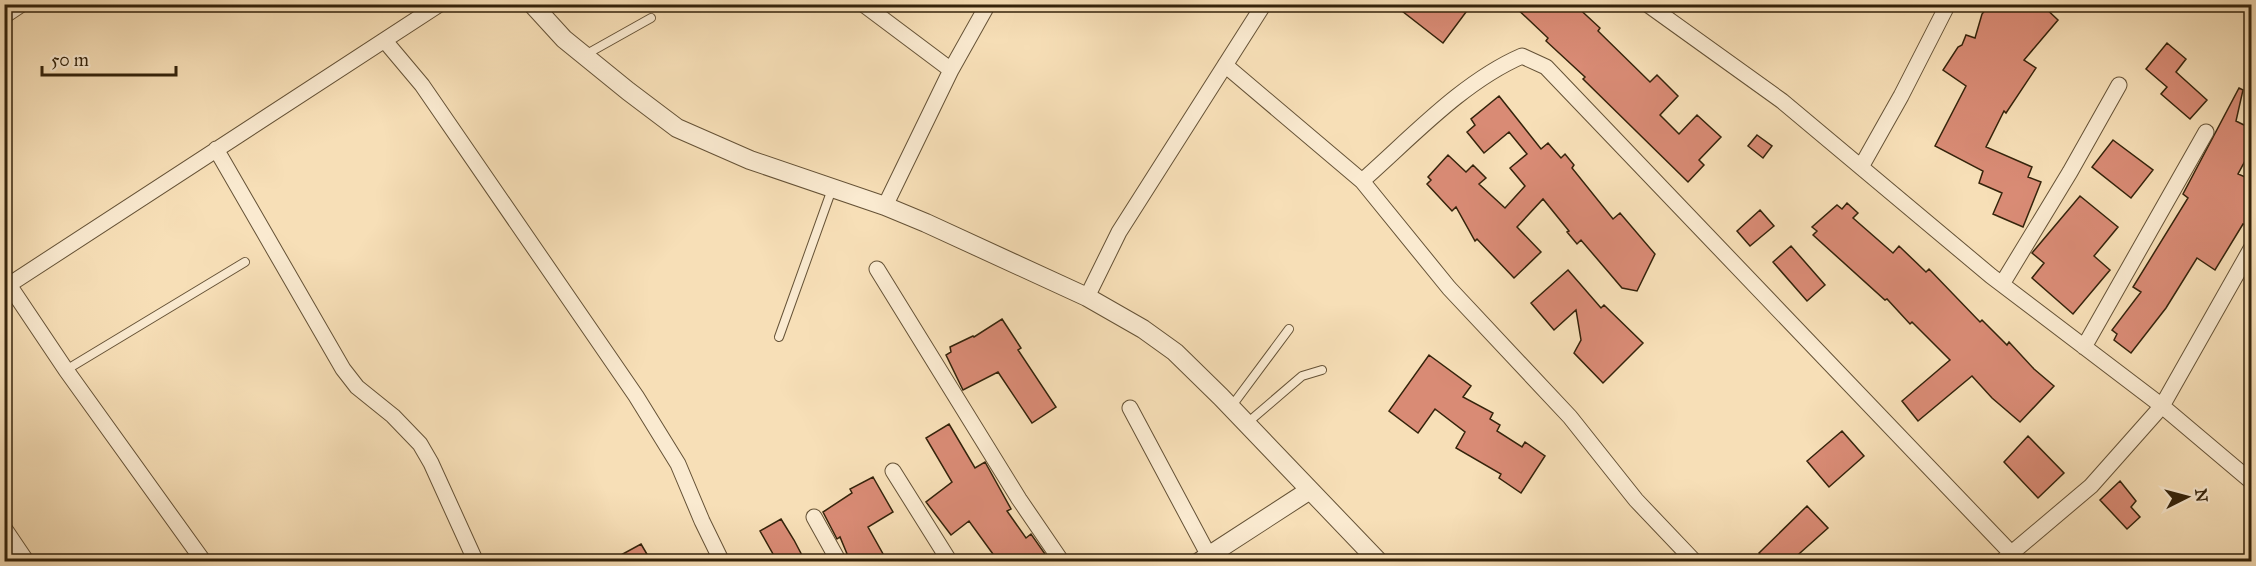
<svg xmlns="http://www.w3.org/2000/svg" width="2256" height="566" viewBox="0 0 2256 566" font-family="'IM FELL Great Primer',serif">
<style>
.building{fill:#d98b75;stroke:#34230b;stroke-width:1.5}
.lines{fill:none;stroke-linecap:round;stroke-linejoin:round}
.service-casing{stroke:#655236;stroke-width:10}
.minor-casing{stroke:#655236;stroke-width:17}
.tertiary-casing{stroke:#655236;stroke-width:20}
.service{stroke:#faead0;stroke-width:8}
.minor{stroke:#faead0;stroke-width:15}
.tertiary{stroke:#faead0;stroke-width:18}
</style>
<rect width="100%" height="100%" fill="#f7dfb7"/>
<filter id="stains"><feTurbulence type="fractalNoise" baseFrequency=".00333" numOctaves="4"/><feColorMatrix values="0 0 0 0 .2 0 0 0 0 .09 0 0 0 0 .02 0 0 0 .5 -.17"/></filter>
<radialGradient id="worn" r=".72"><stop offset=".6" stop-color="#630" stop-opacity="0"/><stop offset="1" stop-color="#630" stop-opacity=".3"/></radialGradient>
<!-- building -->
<path class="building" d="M1393 4H1472L1443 43Z
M1512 4H1574L1600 28 1598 31 1650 82 1657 75 1678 96 1660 115 1679 134 1697 115 1721 137 1699 160 1704 165 1688 182 1583 79 1585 77 1546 41 1548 38Z
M1990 4H2041L2058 20 2024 60 2036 68 2006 113 2004 111 1986 147 2032 167 2028 177 2041 182 2023 227 1993 214 2002 193 1979 183 1983 171 1935 146 1966 86 1943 70 1958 47 1962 45 1966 35 1975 38 1982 14Z
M2167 43 2186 59 2176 72 2207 100 2190 119 2161 94 2167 87 2146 69Z
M2239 88 2243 90 2236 121 2252 129V148L2238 174 2252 180V212L2246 225 2243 224 2215 270 2197 258 2166 308 2131 353 2114 340 2117 334 2112 330 2141 292 2133 287 2188 198 2183 194Z
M1499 96 1541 149 1548 143 1561 158 1565 154 1574 165 1572 168 1613 219 1620 213 1655 254 1637 291 1622 288 1581 240 1577 244 1567 232 1569 231 1543 199 1517 227 1541 252 1514 278 1477 239 1475 241 1456 207 1452 211 1427 184 1431 180 1428 177 1448 155 1466 172 1473 165 1486 178 1479 184 1505 208 1525 186 1510 168 1527 154 1509 132 1484 153 1467 132 1475 125 1471 119Z
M1757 135 1772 146 1763 158 1748 146Z
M2113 140 2153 170 2131 198 2092 167Z
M2080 196 2118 227 2094 256 2110 270 2073 314 2032 278 2044 263 2032 253Z
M1847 203 1858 213 1853 218 1893 253 1899 246 1926 272 1929 269 1980 322 1982 320 2007 345 2009 342 2034 369 2054 386 2020 422 1992 398 1972 376 1918 421 1902 401 1950 360 1912 322 1910 324 1887 299 1885 300 1813 235 1817 231 1812 227 1837 205 1842 209Z
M1760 210 1774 226 1750 246 1737 231Z
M1791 246 1825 285 1807 301 1773 262Z
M1568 270 1601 308 1604 305 1643 343 1603 383 1574 353 1581 340 1576 310 1554 330 1531 303Z
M1002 319 1021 348 1018 350 1056 407 1032 423 998 372 963 390 946 355 951 352 950 347 973 336 974 337Z
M1429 355 1471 386 1463 397 1493 413 1490 419 1500 425 1497 431 1522 447 1525 442 1545 456 1521 493 1499 478 1501 474 1456 448 1465 432 1435 409 1418 433 1389 411Z
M949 424 975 468 985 462 1011 509 1007 511 1026 538 1031 534 1045 554 1034 561H998L969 521 951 535 926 502 952 482 926 438Z
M1842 431 1864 456 1829 487 1807 461Z
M2028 436 2064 473 2038 498 2004 462Z
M873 477 893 512 868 527 887 561H850L840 537 837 539 823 512 852 493 850 489Z
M2120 481 2136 501 2131 507 2140 517 2127 529 2100 500Z
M1807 506 1828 528 1791 561H1767L1759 553Z
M781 519 794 540 805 561H777L760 531Z
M641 544 651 561H610Z"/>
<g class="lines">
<!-- service casing -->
<g class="service-casing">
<path id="service" d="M585 55 651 18
M779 337 832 189
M66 370 245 262
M1231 407 1289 329
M1246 424 1302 376 1322 370"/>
</g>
<!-- minor casing -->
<g class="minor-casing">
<path id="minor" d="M863 4 951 70
M1647 4 1782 101 1991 276 2162 406 2252 482
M4 16 22 4
M385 41 422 85 636 396 678 464 702 521 722 562
M1225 65 1362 181 1449 288 1570 417 1636 500 1695 562
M216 149 343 369 357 387 393 416 420 444 431 463 476 562
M1861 167 1901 96 1948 4
M1362 181C1411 138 1462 82 1522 56L1546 67 2011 553
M885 206 951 70 988 4
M877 269 1019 499 1062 562
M2002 284 2070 172 2119 85
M9 285 66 370 204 562
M4 288 440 4
M1087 297 1119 232 1264 4
M2084 347 2206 132
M1130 408 1209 556 1214 562
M893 471 950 562
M814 517 839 562
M4 528 27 562
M2001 562 2091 486 2162 406 2252 247"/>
</g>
<!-- tertiary casing -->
<g class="tertiary-casing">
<path id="tertiary" d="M532 4 564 39 628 91 677 128 750 160 885 206 926 223 1087 297 1143 329 1175 352 1221 397 1379 562
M1199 562 1310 490"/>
</g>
<!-- service -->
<use href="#service" class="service"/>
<!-- minor -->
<use href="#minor" class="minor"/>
<!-- tertiary -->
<use href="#tertiary" class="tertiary"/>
</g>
<!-- margin -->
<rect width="2256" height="566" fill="none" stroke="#f7dfb7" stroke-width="24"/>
<rect x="6" y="6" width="2244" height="554" fill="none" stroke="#34230b" stroke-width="3"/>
<rect x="12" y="12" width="2232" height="542" fill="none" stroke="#34230b" stroke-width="1.5"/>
<!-- north arrow -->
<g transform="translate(2187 497) rotate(84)" stroke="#faead0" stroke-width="4.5" paint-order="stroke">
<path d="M0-4.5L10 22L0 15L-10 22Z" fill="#34230b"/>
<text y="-9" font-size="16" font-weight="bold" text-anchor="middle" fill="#34230b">N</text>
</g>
<!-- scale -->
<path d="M42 66v9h134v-9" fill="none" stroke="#34230b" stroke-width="3"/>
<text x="51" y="66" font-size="18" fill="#34230b" stroke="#faead0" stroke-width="4.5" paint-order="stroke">50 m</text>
<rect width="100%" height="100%" filter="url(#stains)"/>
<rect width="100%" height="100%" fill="url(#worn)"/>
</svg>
